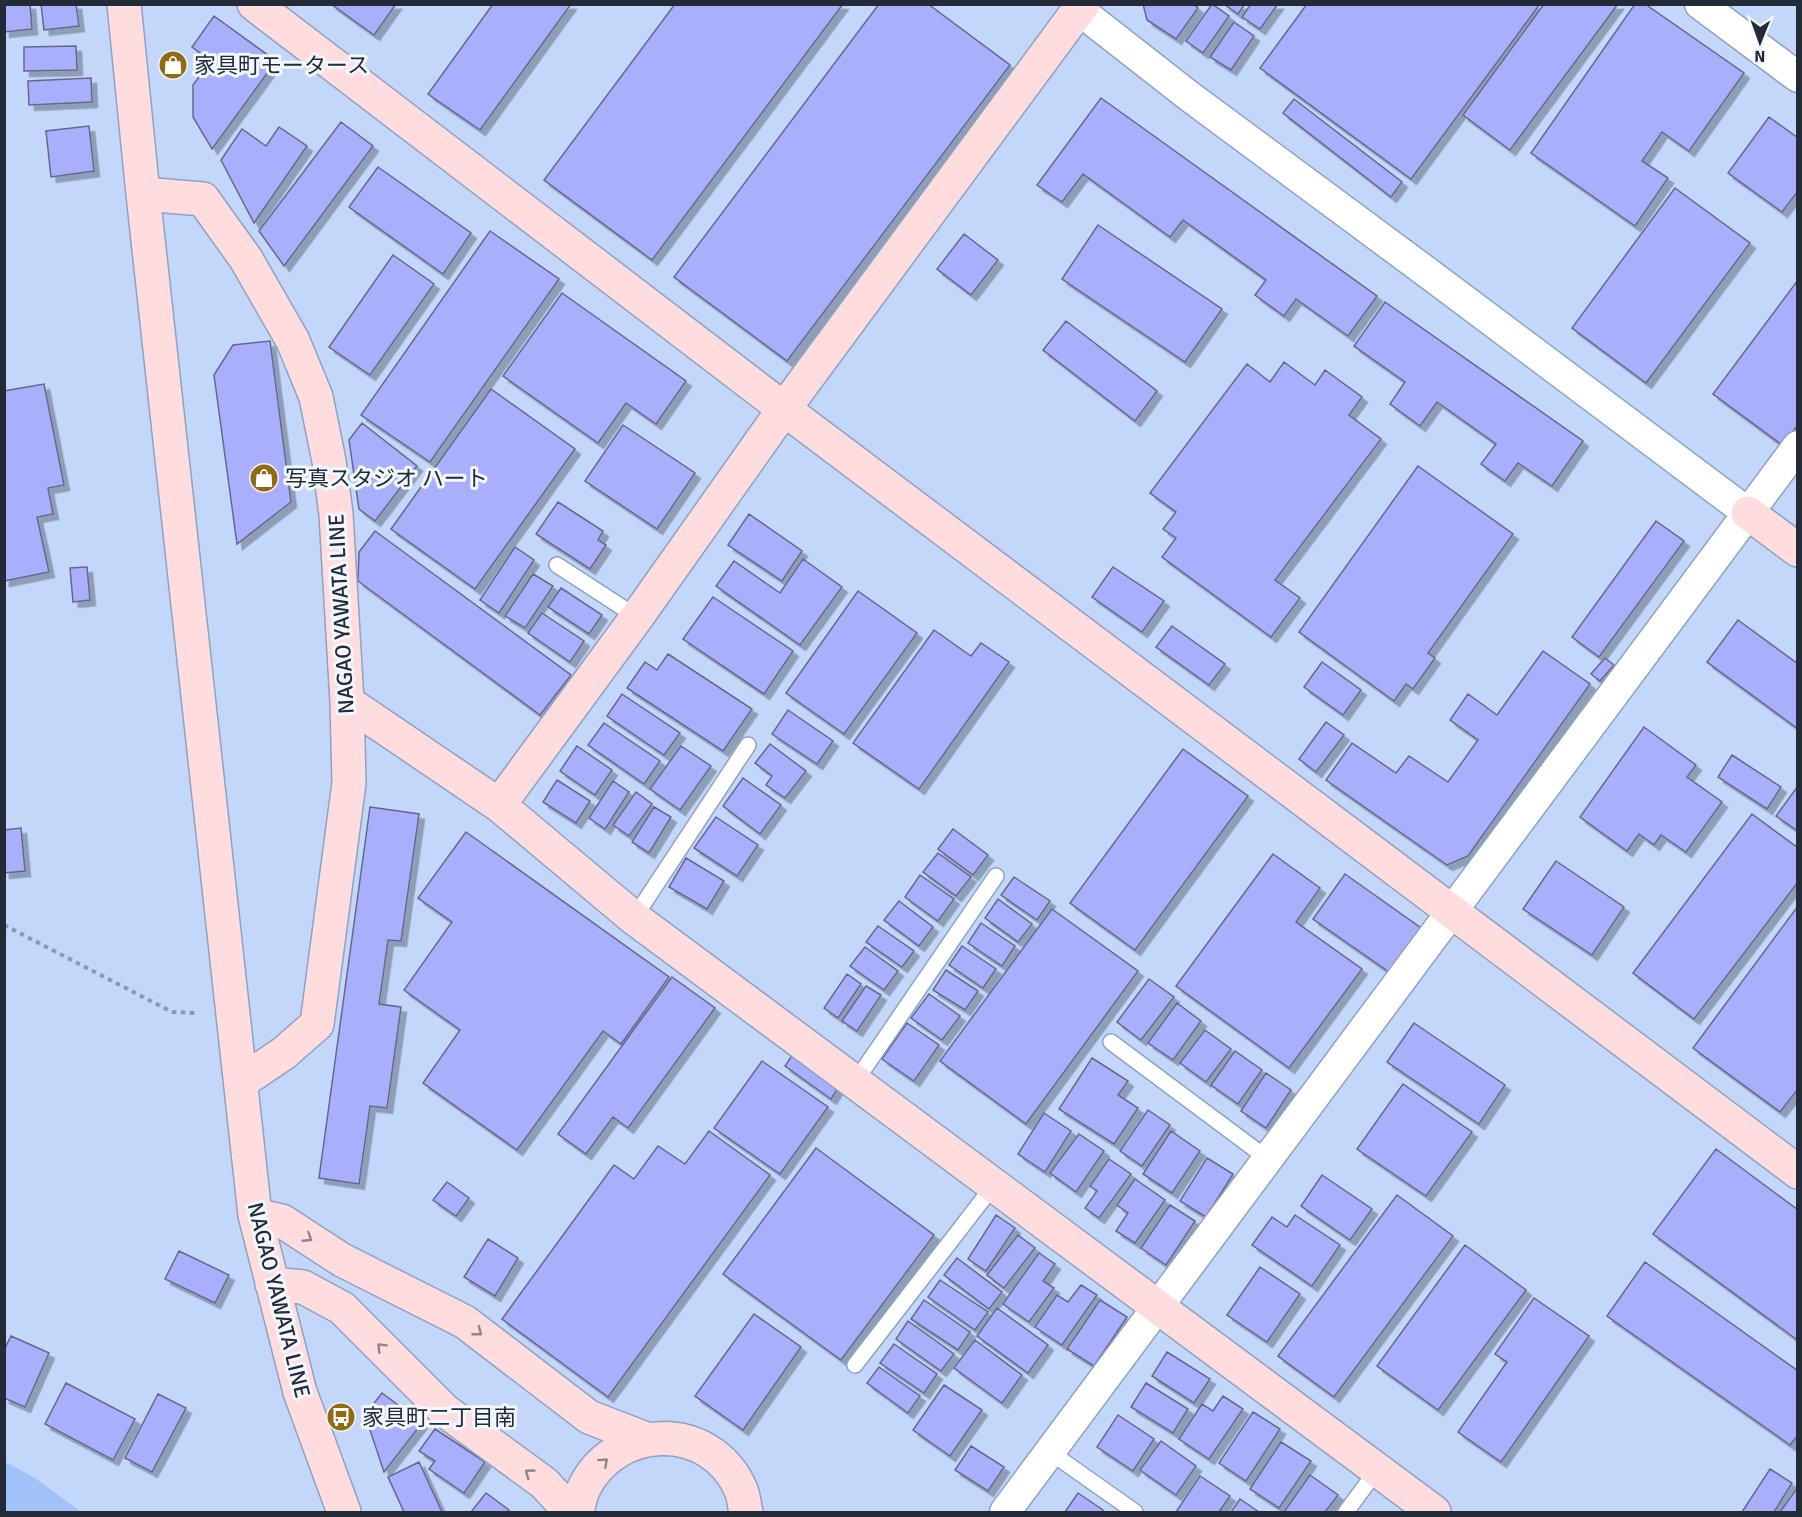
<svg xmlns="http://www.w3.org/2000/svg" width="1802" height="1517" viewBox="0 0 1802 1517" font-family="Signika,'Noto Sans JP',sans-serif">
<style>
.green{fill:#a0c2f8}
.building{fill:#a9affd;stroke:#65688a;stroke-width:1.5;filter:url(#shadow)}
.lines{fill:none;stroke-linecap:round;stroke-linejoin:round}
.lane-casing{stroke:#8ea2c2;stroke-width:18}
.street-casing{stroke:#8ea2c2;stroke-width:33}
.secondary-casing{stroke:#8ea2c2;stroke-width:36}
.path{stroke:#8899b4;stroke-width:4;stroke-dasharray:4.5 4.5;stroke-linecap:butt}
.lane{stroke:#fff;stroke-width:15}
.street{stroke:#fff;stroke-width:30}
.secondary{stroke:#ffdcdd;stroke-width:33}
.oneway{stroke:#91848a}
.labels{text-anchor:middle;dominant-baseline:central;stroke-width:6;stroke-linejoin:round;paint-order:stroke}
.poi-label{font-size:22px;fill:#232b38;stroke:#f3f7fe;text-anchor:start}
.street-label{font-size:22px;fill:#232b38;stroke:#f3f7fe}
</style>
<defs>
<filter id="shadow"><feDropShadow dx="5.5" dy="5.5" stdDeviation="0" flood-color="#0004"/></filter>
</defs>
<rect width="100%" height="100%" fill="#c2d7fa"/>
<!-- green -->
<path class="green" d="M5 1462 35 1478 81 1512H5Z"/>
<!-- building -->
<path class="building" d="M4 4H30L32 29 4 32Z
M41 4H76L79 26 44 30Z
M331 4H396L374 35Z
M493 4H571L480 130 428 94Z
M675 4H843L652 260 544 180Z
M879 4H928L1010 65 787 361 674 277Z
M1143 4H1193L1198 8 1176 39 1147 20Z
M1212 4 1229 16 1203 53 1186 41Z
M1224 4H1245L1238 14Z
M1251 4H1278L1260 29 1242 17Z
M1307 4H1540L1411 179 1260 68Z
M1544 4H1618L1510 150 1463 115Z
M1635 4H1645L1744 73 1689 151 1662 132 1642 161 1668 178 1635 226 1531 153Z
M214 16 276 61 212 149 193 117V85L211 61 192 47Z
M1234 22 1254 36 1231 70 1210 57Z
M76 46 77 70 24 71V47Z
M91 78 92 102 29 105 28 81Z
M1101 98 1377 296 1348 336 1296 299 1284 316 1255 295 1266 280 1183 220 1170 237 1083 174 1062 202 1037 185Z
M1294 99 1402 182 1391 197 1283 113Z
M1769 117 1798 138V191L1782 212 1728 173Z
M341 122 373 146 284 266 259 231Z
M89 126 94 171 51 177 46 131Z
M279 127 307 146 254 223 221 160 242 129 266 146Z
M378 167 471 233 443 274 349 207Z
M1675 188 1750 243 1646 383 1572 328Z
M1098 225 1222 309 1185 362 1062 279Z
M490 231 559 279 430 462 361 415Z
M964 234 998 260 971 295 937 269Z
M393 255 434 284 370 375 329 347Z
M1798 280V425L1782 445 1713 394Z
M562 293 686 381 656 424 626 403 598 443 503 376Z
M1385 302 1583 441 1552 486 1518 463 1505 481 1481 464 1496 444 1437 402 1420 426 1390 404 1405 382 1354 346Z
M1066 321 1157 391 1135 421 1043 350Z
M270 341 291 502 237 544 214 375 233 345Z
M1284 362 1315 385 1325 370 1362 397 1349 415 1381 439 1275 580 1300 598 1271 637 1162 557 1176 538 1163 529 1176 512 1150 493 1247 364 1270 382Z
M44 384 64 485 48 488 53 514 37 517 49 572 4 581V391Z
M491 389 575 449 475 589 391 529Z
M362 423 417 466 375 521 359 509 349 440Z
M623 425 695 473 657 529 585 481Z
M1418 466 1513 534 1428 653 1435 658 1413 689 1406 684 1394 701 1299 632Z
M558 502 603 531 598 540 606 545 590 569 536 534Z
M749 514 802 551 782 581 728 545Z
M1656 521 1684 541 1599 657 1572 637Z
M375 531 571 675 540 715 358 581 359 552Z
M515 547 534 560 499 613 480 600Z
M803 559 842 587 800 645 716 586 734 561 780 593Z
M87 567 90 600 73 602 70 568Z
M1113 567 1164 601 1142 632 1092 597Z
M533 574 553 586 525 628 505 616Z
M561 588 602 615 589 634 548 607Z
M858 591 917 633 844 734 786 693Z
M713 597 793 651 764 694 683 639Z
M542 613 584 641 570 662 528 633Z
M1738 620 1798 664V729L1707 662Z
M1172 626 1225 664 1209 685 1156 647Z
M934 630 971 656 981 643 1009 662 919 789 853 743Z
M1543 651 1590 684 1468 856 1447 865 1326 780 1352 743 1396 773 1409 756 1448 782 1478 740 1450 720 1468 694 1497 715Z
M668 654 752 709 723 751 627 688 645 662 657 670Z
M1605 658 1614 665 1600 681 1591 674Z
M1322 662 1361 690 1343 715 1304 687Z
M622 694 680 733 664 755 607 716Z
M788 710 833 741 817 764 772 734Z
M1326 722 1344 735 1316 772 1299 759Z
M604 723 660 761 644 784 588 745Z
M1644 727 1696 765 1687 777 1722 802 1686 852 1661 835 1654 845 1639 834 1627 851 1580 817Z
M770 744 806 771 785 798 766 785 772 776 755 763Z
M577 746 612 770 595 795 560 771Z
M681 746 711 766 680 810 650 789Z
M1183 749 1248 796 1135 950 1070 903Z
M1732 755 1781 787 1767 809 1718 777Z
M743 778 781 805 760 834 723 806Z
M557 780 590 801 576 823 543 802Z
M613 781 629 792 605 829 589 818Z
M1798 786V831L1776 816Z
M636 792 652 804 629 836 613 825Z
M370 807 419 814 401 941 388 940 379 1004 401 1007 387 1108 370 1106 359 1184 319 1178Z
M654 807 671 817 649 853 632 842Z
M1752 814 1798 848V882L1694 1019 1633 973Z
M716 817 758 845 737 876 694 848Z
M21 828 25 871 4 873V830Z
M953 829 988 855 973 875 938 849Z
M466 832 669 977 621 1044 603 1031 517 1150 423 1083 460 1030 404 990 452 922 418 898Z
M938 853 971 877 956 896 923 872Z
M1273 854 1320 888 1296 922 1362 969 1289 1068 1176 986Z
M686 858 724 881 707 909 669 887Z
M1556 861 1624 907 1592 955 1523 909Z
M1345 874 1421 928 1389 972 1313 919Z
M920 875 954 899 938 921 905 897Z
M1014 877 1050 901 1037 920 1001 895Z
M998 899 1032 924 1018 942 985 918Z
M899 901 933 927 919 946 884 920Z
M1798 906V1089L1780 1112 1693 1048Z
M1052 909 1138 971 1026 1124 940 1061Z
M981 923 1015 946 1002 966 968 943Z
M878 926 914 951 902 967 866 942Z
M962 946 996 969 983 988 949 965Z
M865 947 898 971 884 990 850 966Z
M946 970 978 991 965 1010 933 990Z
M847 974 861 984 838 1018 824 1008Z
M672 977 715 1008 628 1128 613 1117 586 1154 558 1134Z
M1149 979 1174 997 1141 1040 1117 1022Z
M866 986 881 995 857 1031 842 1021Z
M929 994 960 1016 942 1040 911 1018Z
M1177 1003 1201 1021 1173 1060 1148 1043Z
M907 1023 939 1045 914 1081 882 1059Z
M1414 1023 1505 1085 1479 1124 1387 1062Z
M1205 1030 1231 1049 1206 1082 1180 1063Z
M1235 1051 1262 1070 1238 1104 1211 1085Z
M793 1054 839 1086 831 1099 785 1066Z
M1092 1058 1128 1081 1118 1095 1138 1108 1114 1144 1059 1109Z
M762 1061 828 1107 780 1174 714 1128Z
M1266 1073 1291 1090 1266 1128 1241 1111Z
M1403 1084 1472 1132 1426 1196 1357 1149Z
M1148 1110 1170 1125 1142 1166 1120 1151Z
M1044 1113 1071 1131 1045 1172 1018 1154Z
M709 1131 770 1175 608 1397 502 1319 614 1165 634 1179 658 1146 685 1164Z
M1171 1131 1200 1151 1172 1193 1143 1174Z
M1079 1134 1104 1151 1076 1192 1050 1173Z
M816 1148 934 1235 841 1360 723 1274Z
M1716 1149 1798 1210V1336L1796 1339 1653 1234Z
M1207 1158 1233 1174 1206 1217 1180 1201Z
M1109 1159 1131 1174 1099 1218 1085 1208 1097 1191 1090 1186Z
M1322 1175 1372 1209 1350 1240 1301 1206Z
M1135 1179 1165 1200 1135 1243 1116 1231 1128 1213 1117 1205Z
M447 1182 469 1198 456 1216 433 1200Z
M1397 1195 1453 1236 1334 1397 1278 1356Z
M1170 1205 1195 1221 1166 1265 1141 1248Z
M996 1215 1015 1228 986 1271 968 1259Z
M1295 1215 1340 1245 1312 1286 1252 1245 1272 1217 1287 1227Z
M1018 1235 1035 1248 1004 1288 987 1275Z
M488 1239 518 1258 495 1296 464 1277Z
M1465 1245 1526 1290 1438 1410 1377 1366Z
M179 1251 229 1275 215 1303 165 1279Z
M1039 1253 1055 1264 1043 1281 1054 1288 1029 1322 1003 1304Z
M957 1258 1002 1292 989 1309 944 1275Z
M1645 1262 1798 1371V1435L1790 1445 1607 1316Z
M1260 1267 1300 1294 1267 1342 1227 1315Z
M940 1280 988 1312 975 1330 928 1297Z
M1081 1285 1097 1295 1062 1345 1035 1327 1057 1295 1068 1302Z
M1534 1298 1589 1336 1501 1462 1458 1432 1507 1362 1495 1354Z
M924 1300 970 1332 958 1350 911 1319Z
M1100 1300 1127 1317 1094 1366 1067 1349Z
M997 1308 1048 1345 1028 1373 977 1336Z
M754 1314 801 1347 743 1430 695 1396Z
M908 1321 954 1354 941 1371 896 1339Z
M11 1336 49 1353 25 1407 4 1398V1350Z
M975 1340 1022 1375 1002 1403 954 1368Z
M894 1344 937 1374 924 1393 880 1363Z
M1167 1352 1210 1379 1194 1403 1152 1376Z
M879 1367 920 1396 908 1413 867 1383Z
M66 1383 135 1419 113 1460 45 1424Z
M1146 1383 1188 1409 1173 1433 1131 1407Z
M944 1385 982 1410 950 1456 913 1430Z
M382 1393 422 1423 384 1472 365 1415Z
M158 1394 186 1408 152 1472 125 1458Z
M1223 1396 1243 1409 1209 1459 1179 1439 1202 1404 1213 1411Z
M1253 1412 1280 1429 1246 1481 1219 1463Z
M1118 1415 1154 1439 1133 1471 1097 1447Z
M435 1429 485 1462 464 1493 429 1469 435 1461 419 1451Z
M1161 1441 1196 1466 1176 1495 1140 1470Z
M1281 1442 1311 1461 1279 1508 1250 1489Z
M971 1446 1004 1467 988 1491 955 1470Z
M419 1462 442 1512H404L388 1477Z
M1770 1469 1792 1483 1774 1512H1742Z
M1310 1475 1338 1495 1325 1512H1284Z
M1200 1476 1230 1496 1219 1512H1176Z
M1798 1487V1512H1780Z
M486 1493 509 1510 507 1512H471Z
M1078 1493 1103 1510 1101 1512H1065Z
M1240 1499 1259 1512H1231Z"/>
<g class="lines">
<!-- lane casing -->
<g class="lane-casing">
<path id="lane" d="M557 565 637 617
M634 918 748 745
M1111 1042 1268 1159
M855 1082 996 876
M855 1365 994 1185
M1050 1452 1135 1512
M1346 1512 1377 1470"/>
</g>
<!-- street casing -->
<g class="street-casing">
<path id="street" d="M1700 4 1798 77
M1079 10 1189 96 1432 276 1748 513
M1005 1512 1798 446"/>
</g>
<!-- secondary casing -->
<g class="secondary-casing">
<path id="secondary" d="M124 4 143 194 255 1215 300 1392 344 1512
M254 4 784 409 1798 1172
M143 194 203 199 246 259 293 341 316 397 329 461 336 514 347 702 349 783 317 1024 284 1053 241 1082
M1748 513 1798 550
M347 702 499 805 634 918 1434 1512
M499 805 637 617 784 409 1083 4
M255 1215 282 1221 342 1260 465 1322 589 1417 646 1439
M272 1284 303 1287 342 1308 444 1410 544 1483 571 1512
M577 1512C579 1505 580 1497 583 1490 614 1423 711 1420 741 1490 744 1497 744 1505 746 1512"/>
</g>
<!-- path -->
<path class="path" d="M4 925 172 1012 196 1013"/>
<!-- lane -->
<use href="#lane" class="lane"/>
<!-- street -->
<use href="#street" class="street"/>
<!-- secondary -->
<use href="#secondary" class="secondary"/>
</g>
<!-- one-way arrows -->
<defs><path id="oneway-chevron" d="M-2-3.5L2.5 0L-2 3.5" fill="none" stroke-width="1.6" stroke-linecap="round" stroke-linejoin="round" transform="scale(1.5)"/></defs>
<g class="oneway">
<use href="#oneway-chevron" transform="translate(308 1238) rotate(33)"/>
<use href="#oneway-chevron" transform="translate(478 1332) rotate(38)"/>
<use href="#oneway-chevron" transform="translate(381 1347) rotate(-135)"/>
<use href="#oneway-chevron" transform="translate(604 1462) rotate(-42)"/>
<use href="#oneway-chevron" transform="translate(529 1473) rotate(-144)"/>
</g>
<!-- icons -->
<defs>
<g id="shop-disc" transform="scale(1.5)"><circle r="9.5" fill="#936a14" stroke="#f3f7fe"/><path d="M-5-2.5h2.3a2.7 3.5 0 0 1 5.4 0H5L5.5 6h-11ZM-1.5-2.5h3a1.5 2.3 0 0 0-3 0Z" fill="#fff"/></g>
<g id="bus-disc" transform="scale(1.5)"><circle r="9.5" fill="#936a14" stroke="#f3f7fe"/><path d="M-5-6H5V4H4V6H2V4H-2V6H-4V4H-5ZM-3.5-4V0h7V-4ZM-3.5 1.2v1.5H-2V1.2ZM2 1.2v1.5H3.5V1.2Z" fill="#fff"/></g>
</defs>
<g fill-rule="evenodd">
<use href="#shop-disc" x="173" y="65"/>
<use href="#shop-disc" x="264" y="478"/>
<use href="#bus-disc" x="341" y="1417"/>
</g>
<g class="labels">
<!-- poi labels -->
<g class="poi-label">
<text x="194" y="65">家具町モータース</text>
<text x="285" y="478">写真スタジオ ハート</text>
<text x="362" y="1417">家具町二丁目南</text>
</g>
<!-- street labels -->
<g class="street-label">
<text transform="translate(341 614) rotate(-93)">NAGAO YAWATA LINE</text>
<text transform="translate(279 1300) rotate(76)">NAGAO YAWATA LINE</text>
</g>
</g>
<!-- border -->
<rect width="1802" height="1517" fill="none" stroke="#232b38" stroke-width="12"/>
<!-- north arrow -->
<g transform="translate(1760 42) rotate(181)" stroke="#f3f7fe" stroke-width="4.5" paint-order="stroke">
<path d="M0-4.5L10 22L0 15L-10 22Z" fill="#232b38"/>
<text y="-9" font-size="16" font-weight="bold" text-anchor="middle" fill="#232b38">N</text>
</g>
</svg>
